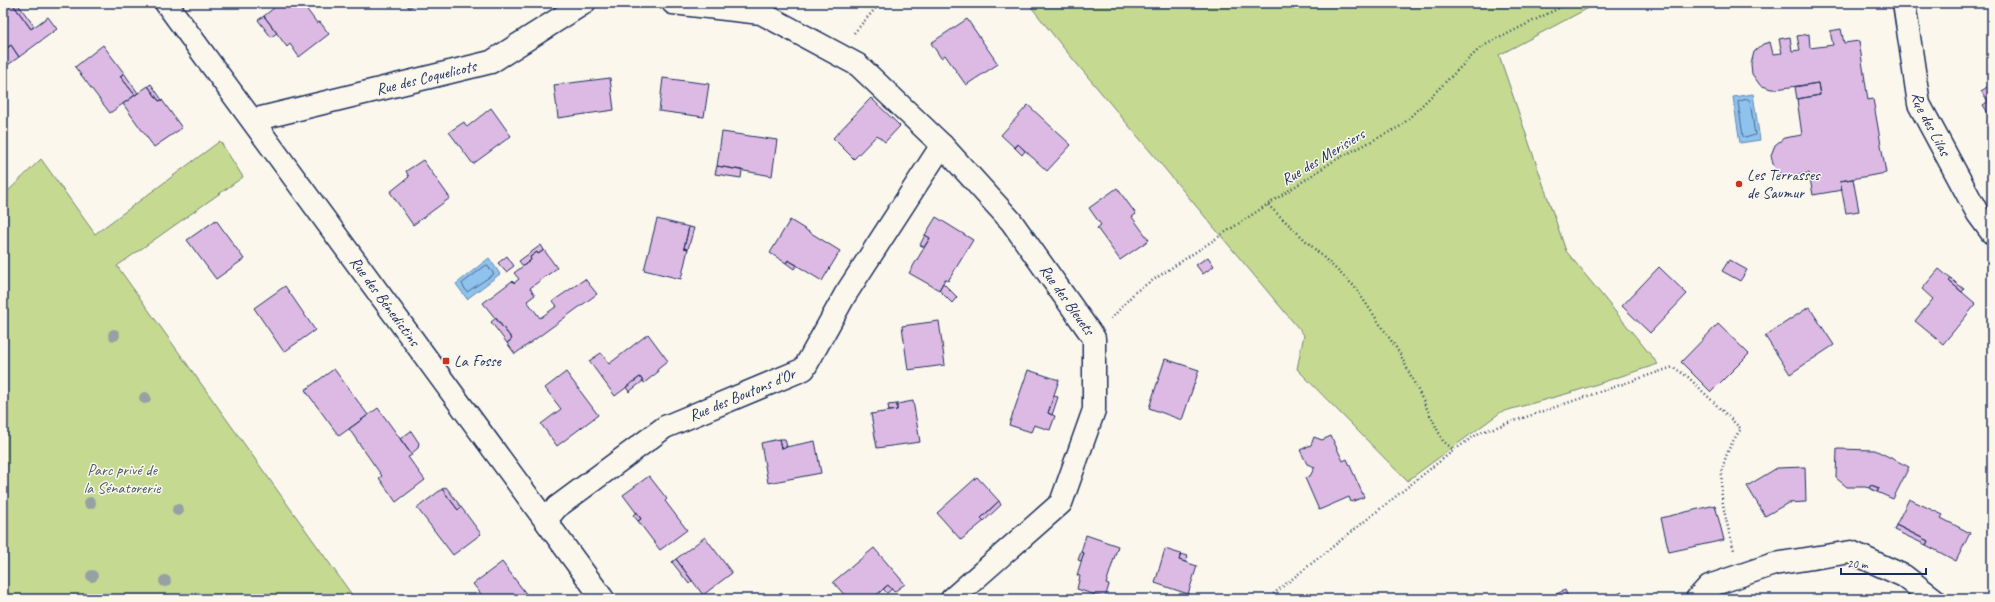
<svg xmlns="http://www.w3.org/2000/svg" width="1995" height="602" viewBox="0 0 1995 602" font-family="Caveat,sans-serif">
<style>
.green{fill:#c5da90;stroke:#708477}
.water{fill:#8fc2ec;stroke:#6187b3}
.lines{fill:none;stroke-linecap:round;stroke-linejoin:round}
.shore{stroke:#496a97;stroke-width:1}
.building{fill:#ddbae4;stroke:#1b2f5e}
.minor-casing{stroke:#1b2f5e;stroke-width:25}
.path{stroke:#1b2f5e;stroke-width:2.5;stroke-dasharray:1 3;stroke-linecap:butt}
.minor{stroke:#fbf7ec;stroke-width:22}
.tree{fill:#97a1a4}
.poi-dot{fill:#c8321e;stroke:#fbf7ec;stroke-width:1.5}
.labels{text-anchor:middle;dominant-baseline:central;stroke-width:3;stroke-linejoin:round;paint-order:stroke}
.street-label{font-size:16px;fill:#1b2f5e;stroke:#fbf7ec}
.poi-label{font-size:16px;fill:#1b2f5e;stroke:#fbf7ec;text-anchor:start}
.park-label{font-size:16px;fill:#465a6a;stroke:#fbf7ec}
</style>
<rect width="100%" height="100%" fill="#fbf7ec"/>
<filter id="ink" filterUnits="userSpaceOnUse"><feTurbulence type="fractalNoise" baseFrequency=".025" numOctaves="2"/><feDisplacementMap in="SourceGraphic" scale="8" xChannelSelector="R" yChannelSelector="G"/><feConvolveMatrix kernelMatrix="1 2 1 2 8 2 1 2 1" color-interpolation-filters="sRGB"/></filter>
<g filter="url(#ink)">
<!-- green -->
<path class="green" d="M1028 3H1598L1499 55 1566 251 1658 364 1573 392 1501 412 1407 481 1297 369 1304 335 1062 46Z
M220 141 243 177 117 266 355 599H3V196L41 159 95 234Z"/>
<!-- water -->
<path class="water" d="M1753 94 1760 140 1740 143 1733 97Z
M489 258 500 274 467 299 456 284Z"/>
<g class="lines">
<!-- shore -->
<path class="shore" d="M1748 99 1750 101 1755 135 1745 138 1743 136 1738 102Z
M487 265 494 274 467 292 462 284Z"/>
</g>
<!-- building -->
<path class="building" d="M3 3H12L31 29 48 17 57 29 19 57 11 45 3 51Z
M12 3H17L34 26 31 29Z
M280 3H302L317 23 320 22 329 34 299 57 290 44 287 47 264 16Z
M406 3H416L409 8Z
M264 16 277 33 271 37 258 20Z
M967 19 998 64 966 85 945 55 941 58 931 43Z
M1841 29 1844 43 1859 41 1868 100 1873 99 1886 173 1840 181 1842 190 1813 195 1809 173 1788 176 1779 173 1773 164 1771 155 1775 145 1784 138 1802 135 1797 99 1820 95 1818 83 1776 89H1771L1760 85 1752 74 1751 64 1754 52 1763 44 1770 42 1773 54 1782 53 1779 39 1790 37 1792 51 1800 50 1797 36 1809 34 1810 48 1833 45 1830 31Z
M11 45 19 57 5 67 3 64V51Z
M103 45 124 73 120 76 135 95 110 113 75 67Z
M124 73 138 93 135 95 120 76Z
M610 78 614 110 558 118 554 85Z
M663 78 709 84 704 117 659 111Z
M1818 83 1820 95 1797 99 1795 87Z
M151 84 162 100 159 101 148 86Z
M1992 84V99L1988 101 1981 91Z
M148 86 159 101 162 100 182 128 154 147 123 104Z
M871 98 900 126 885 142 877 135 854 159 833 138Z
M1992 99V119L1983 105Z
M1028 105 1071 145 1047 171 1018 144 1015 148 1001 135Z
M491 108 511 136 473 164 449 132 464 122 467 127Z
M722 132 777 140 772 176 717 166Z
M1018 144 1025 151 1022 155 1015 148Z
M423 160 450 198 413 225 390 192 409 177 406 171Z
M717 166 742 170 741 178 715 174Z
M1853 179 1859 211 1846 213 1840 181Z
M1117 188 1136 214 1132 217 1149 240 1120 260 1097 228 1101 225 1089 208Z
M936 217 973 240 948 281 945 279 939 290 909 273 930 238 925 235Z
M657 219 689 227 684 248 688 249 681 279 644 270Z
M216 220 244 259 216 279 187 240Z
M790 220 840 251 822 281 788 260 786 263 770 253Z
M689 227 694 228 688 249 684 248Z
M925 235 930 238 924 247 920 245Z
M541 245 544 250 538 254 537 252 530 257 531 260 523 266 519 261Z
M544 250 557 268 530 288 535 295 527 301 540 318 557 306 553 301 585 279 597 294 515 354 507 343 512 339 483 303 512 281 514 283 519 279 514 273 531 260 530 257 537 252 538 254Z
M507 256 514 266 506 272 498 263Z
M1208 257 1214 266 1203 274 1196 265Z
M788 260 797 265 794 269 786 263Z
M1729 260 1747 270 1740 281 1722 271Z
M1659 267 1687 294 1650 333 1622 306Z
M1939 269 1951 279 1949 281 1976 304 1943 344 1915 321 1933 299 1922 289Z
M1951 279 1964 289 1962 292 1949 281Z
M943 283 957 297 952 303 939 290Z
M285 286 315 330 284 352 254 308Z
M1809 307 1834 345 1790 374 1765 336Z
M496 318 512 339 507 343 491 322Z
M939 321 945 365 908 370 902 326Z
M1718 324 1749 354 1711 392 1681 362Z
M648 334 668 361 657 370 658 372 644 383 640 377 615 396 589 361 601 353 609 364Z
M1165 359 1199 370 1182 420 1149 408Z
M334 369 368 415 339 436 305 390Z
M1028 370 1059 380 1048 413 1055 416 1050 430 1034 425 1031 432 1009 425Z
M566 372 598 415 557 446 541 424 561 409 545 388Z
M640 377 643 381 629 392 626 387Z
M1054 396 1058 397 1052 415 1048 413Z
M913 401 920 442 877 448 871 414 897 410V404Z
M897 404V410L889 411 888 405Z
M378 408 412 455 408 457 425 480 396 502 379 478 382 476 349 429Z
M411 431 419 443 418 448 411 454 400 439Z
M1331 436 1343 461 1347 459 1364 497 1351 502 1349 497 1319 510 1305 478 1310 476 1315 467 1307 464 1300 450 1311 445 1314 437 1322 440Z
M779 439H785L787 447 781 448Z
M779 439 781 448 815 441 821 473 768 483 761 443Z
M1837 449 1875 450 1909 467 1893 499 1877 492 1879 488 1871 485 1869 488 1865 487H1847L1836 478Z
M1805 467 1806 502 1788 503 1765 516 1747 486 1777 468Z
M649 476 667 499 665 501 687 530 660 550 638 521 641 519 623 495Z
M977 477 999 501 981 518 984 521 961 540 937 513Z
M1871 485 1879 488 1877 492 1869 488Z
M446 487 461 507 458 510 442 489Z
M442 489 458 510 461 507 481 534 453 555 417 508Z
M1909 499 1943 515 1941 518 1970 533 1956 561 1926 545 1928 541 1896 525Z
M999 501 1001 505 984 521 981 518Z
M1715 505 1724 540 1669 552 1661 518Z
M637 512 641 519 638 521 633 515Z
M1896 525 1928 541 1926 545 1894 530Z
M1086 535 1118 546 1106 584 1109 585 1105 598 1077 589 1080 576 1077 575 1084 553 1081 552Z
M705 537 732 573 703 595 676 559Z
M874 548 905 584 894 592 888 585 872 599H848L833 582Z
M1165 549 1181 554 1179 560 1197 566 1188 594 1155 583Z
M1081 552 1084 553 1081 561 1078 560Z
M1181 554 1188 556 1186 562 1179 560Z
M676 559 692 581 689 584 672 562Z
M502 562 530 599H485L473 584Z
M888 585 892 589 887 593 883 589Z
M1565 590 1569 599H1546Z
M1622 592 1625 599H1608Z"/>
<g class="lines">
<!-- minor casing -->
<g class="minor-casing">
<g id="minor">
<path id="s1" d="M166 3 603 599"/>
<path id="s2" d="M673 3 761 13 858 65 942 145 1011 221 1094 338V410L1061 503 952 599"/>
<path id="s3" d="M1904 3 1919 104 1978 214 1992 233"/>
<path id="s4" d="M253 120 491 62 584 3"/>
<path id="s5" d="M546 520 557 507 665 427 804 369 845 295 942 145"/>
<path d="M1697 599 1709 586 1774 564 1851 552 1904 576 1934 599"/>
</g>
</g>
<!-- path -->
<path class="path" d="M854 33 880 3
M1268 205 1354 286 1399 352 1443 441 1454 450
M1111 319 1135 292 1335 160 1401 126 1481 47 1569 3
M1267 599 1454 450 1479 433 1673 367 1688 377 1741 429C1710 471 1722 504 1734 550"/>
<!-- minor -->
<use href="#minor" class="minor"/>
</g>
<!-- trees -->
<g class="tree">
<circle cx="114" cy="335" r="6"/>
<circle cx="145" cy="398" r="6"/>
<circle cx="90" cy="503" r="6"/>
<circle cx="178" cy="510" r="6"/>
<circle cx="92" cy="576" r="6"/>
<circle cx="165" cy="581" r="6"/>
</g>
</g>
<!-- markers -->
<g class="poi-dot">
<circle cx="1739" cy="184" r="4"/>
<rect x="442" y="357" width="8" height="8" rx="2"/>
</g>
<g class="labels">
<!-- street labels -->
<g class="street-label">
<text stroke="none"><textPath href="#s4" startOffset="178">Rue des Coquelicots</textPath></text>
<text stroke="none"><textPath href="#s3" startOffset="125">Rue des Lilas</textPath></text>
<text transform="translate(1323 157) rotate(-31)">Rue des Merisiers</text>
<text stroke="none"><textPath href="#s2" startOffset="514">Rue des Bleuets</textPath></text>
<text stroke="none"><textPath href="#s1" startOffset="370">Rue des Bénedictins</textPath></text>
<text stroke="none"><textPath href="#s5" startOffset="235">Rue des Boutons d'Or</textPath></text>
</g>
<!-- poi labels -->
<g class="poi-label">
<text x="1747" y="175">Les Terrasses<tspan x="1747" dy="18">de Saumur</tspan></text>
<text x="454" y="361">La Fosse</text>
</g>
<!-- park labels -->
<g class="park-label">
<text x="122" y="470">Parc privé de<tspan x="122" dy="18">la Sénatorerie</tspan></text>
</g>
</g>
<!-- margin -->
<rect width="1995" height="602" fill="none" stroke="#fbf7ec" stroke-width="16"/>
<rect x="8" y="8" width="1979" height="586" fill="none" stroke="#1b2f5e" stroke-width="1.5" filter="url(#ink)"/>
<!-- scale -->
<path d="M1841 568v6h85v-6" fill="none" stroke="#1b2f5e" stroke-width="2"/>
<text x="1847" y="568" font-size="12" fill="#1b2f5e" stroke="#fbf7ec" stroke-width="3" paint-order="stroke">20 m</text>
</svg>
